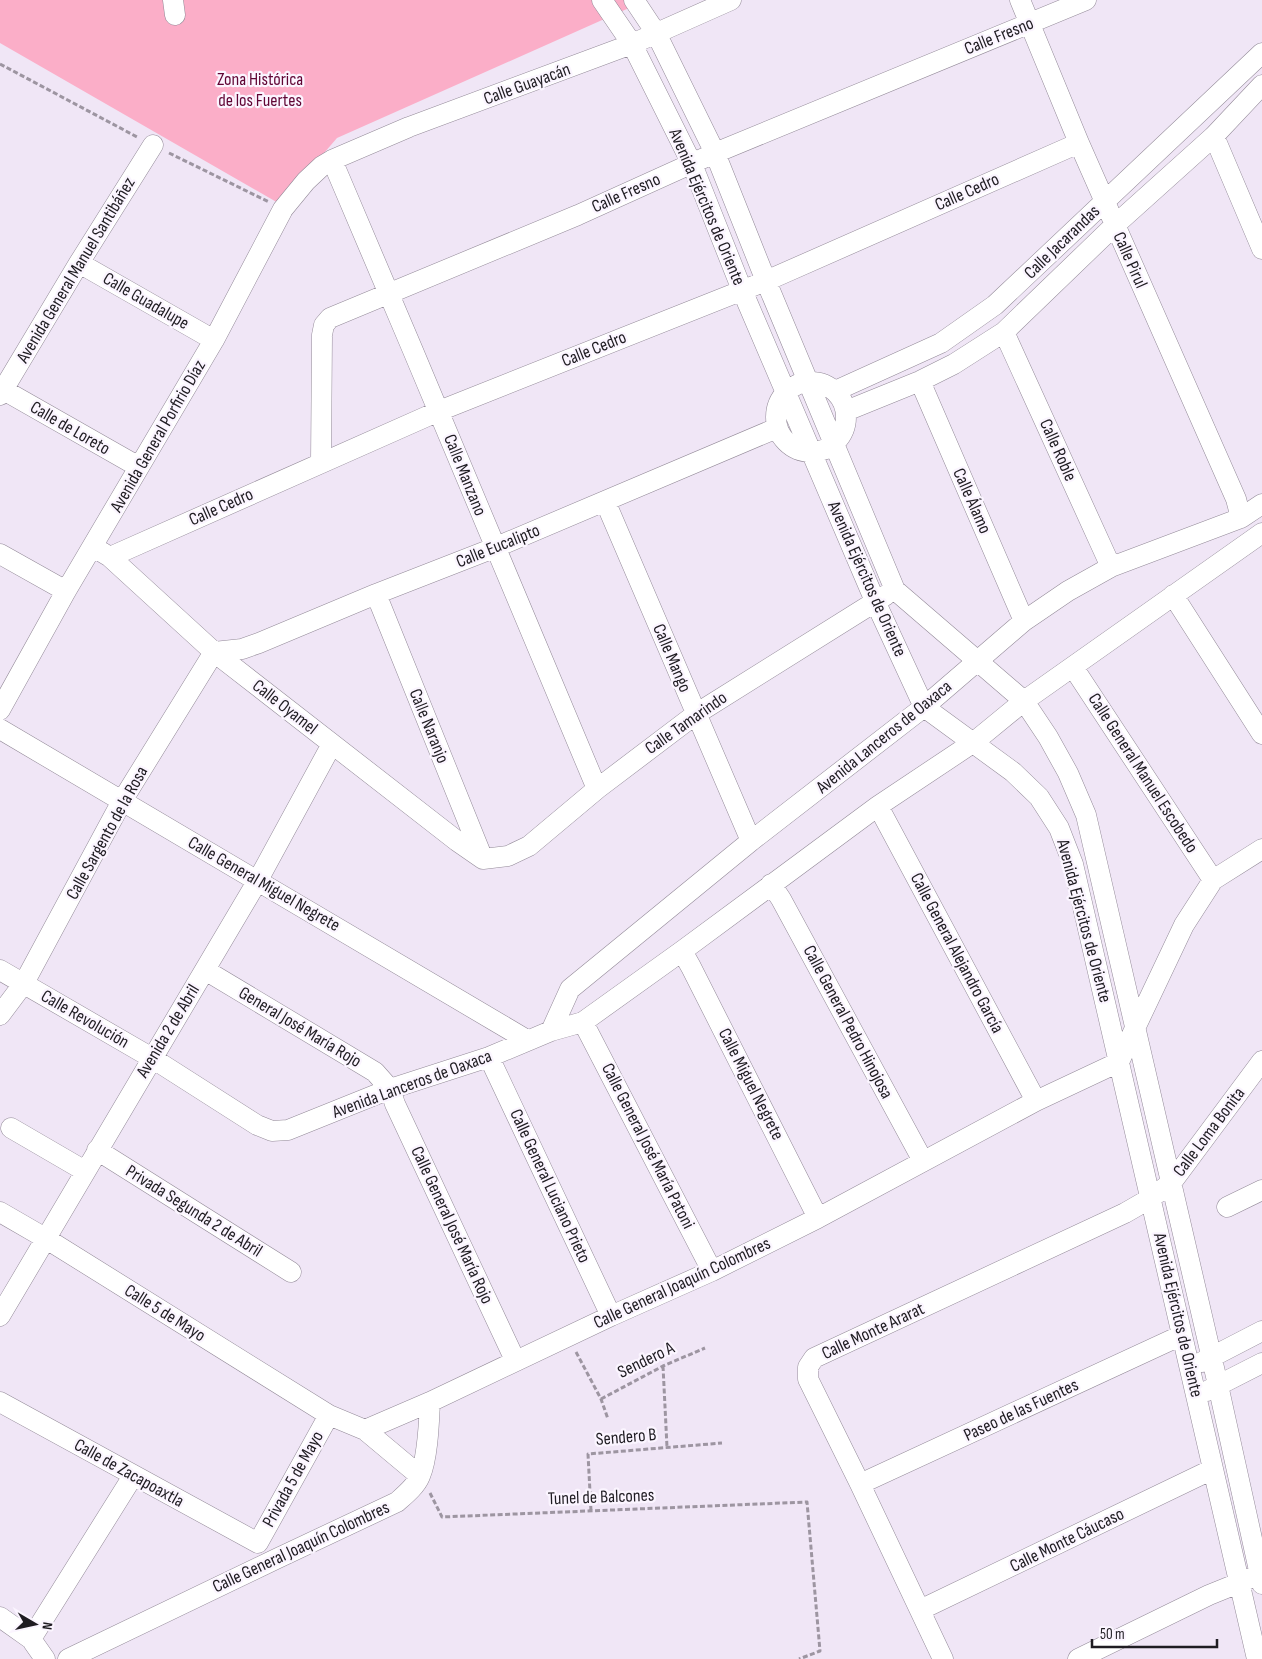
<svg xmlns="http://www.w3.org/2000/svg" width="1262" height="1659" viewBox="0 0 1262 1659" font-family="'Sofia Sans Condensed',sans-serif">
<style>
.green{fill:#fbaec8}
.lines{fill:none;stroke-linecap:round;stroke-linejoin:round}
.minor-casing{stroke:#938a98;stroke-width:21}
.path{stroke:#9d95a1;stroke-width:3;stroke-dasharray:5 2.5;stroke-linecap:butt}
.minor{stroke:#fff;stroke-width:20}
.labels{text-anchor:middle;dominant-baseline:central;stroke-width:4.5;stroke-linejoin:round;paint-order:stroke}
.street-label{font-size:18px;fill:#1f1c22;stroke:#fbf5ff}
.park-label{font-size:18px;fill:#600534;stroke:#fbf5ff}
</style>
<rect width="100%" height="100%" fill="#f0e6f6"/>
<!-- green -->
<path class="green" d="M0 0H647L337 138 280 204 0 43Z"/>
<g class="lines">
<!-- minor casing -->
<g class="minor-casing">
<path id="minor" d="M173 0 175 15
M602 0 632 44 692 164 742 290 875 601 924 707 1013 772 1039 797 1059 828 1073 864 1257 1659
M634 0 656 33 715 153 766 281 895 590 1024 701 1048 737 1068 773 1086 815 1218 1385 1262 1584
M1020 0 1079 143 1236 499 1241 518
M1214 136 1262 249
M332 160C422 369 508 580 597 789
M79 263 214 340
M1004 332 1111 567
M920 381 1024 621
M776 417a35 35 0 1 1 70 0a35 35 0 1 1-70 0Z
M0 388 139 467
M835 391 941 343 995 305 1262 53
M0 395 79 263 153 145
M846 411 920 381 954 364 1004 332 1115 225 1214 136 1262 85
M321 463 322 335 324 325 330 318 578 215 715 153 1086 0
M605 501 751 841
M100 551 110 557 214 652 457 841 483 859
M0 554 66 591
M110 557 439 411 766 281 1079 143
M376 594 483 859
M1173 595 1262 734
M1073 667 1213 880
M0 710 66 591 214 340 283 209 306 181 322 166 332 160 409 127 632 44 731 0
M0 729 527 1040
M878 806 1036 1101
M483 859 508 856 529 846 597 789 696 714 886 595
M771 884 781 899 923 1161
M682 951 691 967 818 1218
M0 970 152 1058 257 1125 272 1131 288 1130 390 1089 489 1057 551 1031 583 1022 682 951 878 806 974 742 1024 701 1262 533
M205 970 375 1072 390 1089 395 1104 515 1360
M0 1015 24 983 122 801 214 652 242 649 259 643 376 594 494 548 777 428
M583 1022 712 1271
M551 1031 570 989 751 841 924 707 1024 621 1068 591 1111 567 1241 518 1262 504
M489 1057 611 1316
M11 1128 85 1171
M97 1150 291 1272
M1227 1207 1262 1190
M0 1212 45 1238 329 1415 365 1430 420 1476
M0 1316 258 880 332 744
M1202 1362 1262 1331
M1207 1391 1262 1363
M0 1402 258 1543 329 1415
M365 1430 430 1402 611 1316 712 1271 818 1218 1036 1101 1119 1062 1184 925 1213 880 1262 849
M860 1484 1182 1335
M920 1610 1213 1469
M0 1617 31 1639 45 1659
M31 1639 133 1476
M68 1659 276 1559 397 1502C405 1495 416 1486 420 1476 428 1457 429 1422 430 1402
M943 1659 860 1484 808 1379V1367L814 1358 1125 1213 1151 1198 1172 1182 1262 1061
M1078 1659 1209 1595 1251 1578"/>
</g>
<!-- path -->
<path class="path" d="M0 64 139 138
M169 153 269 202
M576 1352 601 1399 608 1419
M663 1366 667 1447
M601 1399 663 1366 705 1348
M430 1493 442 1517 807 1502 820 1651 799 1659
M591 1511 588 1454 722 1443"/>
<!-- minor -->
<use href="#minor" class="minor"/>
</g>
<g class="labels">
<!-- street labels -->
<g class="street-label">
<text transform="translate(999 36) rotate(-22)">Calle Fresno</text>
<text transform="translate(527 84) rotate(-20)">Calle Guayacán</text>
<text transform="translate(967 192) rotate(-24)">Calle Cedro</text>
<text transform="translate(626 193) rotate(-24)">Calle Fresno</text>
<text transform="translate(707 207) rotate(67)">Avenida Ejércitos de Oriente</text>
<text transform="translate(1062 242) rotate(-44)">Calle Jacarandas</text>
<text transform="translate(1130 260) rotate(66)">Calle Pirul</text>
<text transform="translate(76 270) rotate(-59)">Avenida General Manuel Santibáñez</text>
<text transform="translate(146 301) rotate(30)">Calle Guadalupe</text>
<text transform="translate(594 349) rotate(-22)">Calle Cedro</text>
<text transform="translate(70 428) rotate(30)">Calle de Loreto</text>
<text transform="translate(158 436) rotate(-60)">Avenida General Porfirio Díaz</text>
<text transform="translate(1058 450) rotate(66)">Calle Roble</text>
<text transform="translate(465 475) rotate(68)">Calle Manzano</text>
<text transform="translate(972 501) rotate(66)">Calle Álamo</text>
<text transform="translate(221 507) rotate(-24)">Calle Cedro</text>
<text transform="translate(498 546) rotate(-22)">Calle Eucalipto</text>
<text transform="translate(867 579) rotate(66)">Avenida Ejércitos de Oriente</text>
<text transform="translate(672 658) rotate(67)">Calle Mango</text>
<text transform="translate(285 707) rotate(38)">Calle Oyamel</text>
<text transform="translate(686 723) rotate(-35)">Calle Tamarindo</text>
<text transform="translate(429 726) rotate(68)">Calle Naranjo</text>
<text transform="translate(884 737) rotate(-39)">Avenida Lanceros de Oaxaca</text>
<text transform="translate(1143 773) rotate(57)">Calle General Manuel Escobedo</text>
<text transform="translate(107 833) rotate(-61)">Calle Sargento de la Rosa</text>
<text transform="translate(264 884) rotate(30)">Calle General Miguel Negrete</text>
<text transform="translate(1084 921) rotate(75)">Avenida Ejércitos de Oriente</text>
<text transform="translate(957 953) rotate(62)">Calle General Alejandro García</text>
<text transform="translate(85 1019) rotate(30)">Calle Revolución</text>
<text transform="translate(848 1022) rotate(62)">Calle General Pedro Hinojosa</text>
<text transform="translate(300 1027) rotate(31)">General José María Rojo</text>
<text transform="translate(168 1031) rotate(-59)">Avenida 2 de Abril</text>
<text transform="translate(412 1084) rotate(-20)">Avenida Lanceros de Oaxaca</text>
<text transform="translate(751 1084) rotate(63)">Calle Miguel Negrete</text>
<text transform="translate(1209 1132) rotate(-53)">Calle Loma Bonita</text>
<text transform="translate(648 1146) rotate(63)">Calle General José María Patoni</text>
<text transform="translate(550 1186) rotate(65)">Calle General Luciano Prieto</text>
<text transform="translate(194 1211) rotate(32)">Privada Segunda 2 de Abril</text>
<text transform="translate(452 1225) rotate(65)">Calle General José María Rojo</text>
<text transform="translate(682 1283) rotate(-25)">Calle General Joaquín Colombres</text>
<text transform="translate(165 1313) rotate(32)">Calle 5 de Mayo</text>
<text transform="translate(1178 1315) rotate(77)">Avenida Ejércitos de Oriente</text>
<text transform="translate(873 1331) rotate(-25)">Calle Monte Ararat</text>
<text transform="translate(646 1360) rotate(-26)">Sendero A</text>
<text transform="translate(1021 1410) rotate(-25)">Paseo de las Fuentes</text>
<text transform="translate(626 1437) rotate(-5)">Sendero B</text>
<text transform="translate(129 1473) rotate(29)">Calle de Zacapoaxtla</text>
<text transform="translate(293 1479) rotate(-61)">Privada 5 de Mayo</text>
<text transform="translate(601 1497) rotate(-2)">Tunel de Balcones</text>
<text transform="translate(1067 1540) rotate(-26)">Calle Monte Cáucaso</text>
<text transform="translate(301 1547) rotate(-25)">Calle General Joaquín Colombres</text>
</g>
<!-- park labels -->
<g class="park-label">
<text x="260" y="79">Zona Histórica<tspan x="260" dy="21">de los Fuertes</tspan></text>
</g>
</g>
<!-- north arrow -->
<g transform="translate(35 1624) rotate(99)" stroke="#fbf5ff" stroke-width="4" paint-order="stroke">
<path d="M0-4L9 19L0 12L-9 19Z" fill="#1f1c22"/>
<text y="-8" font-size="14" font-weight="bold" text-anchor="middle" fill="#1f1c22">N</text>
</g>
<!-- scale -->
<path d="M1092 1639v8h125v-8" fill="none" stroke="#1f1c22" stroke-width="2.5"/>
<text x="1100" y="1639" font-size="15" fill="#1f1c22" stroke="#fbf5ff" stroke-width="4" paint-order="stroke">50 m</text>
</svg>
